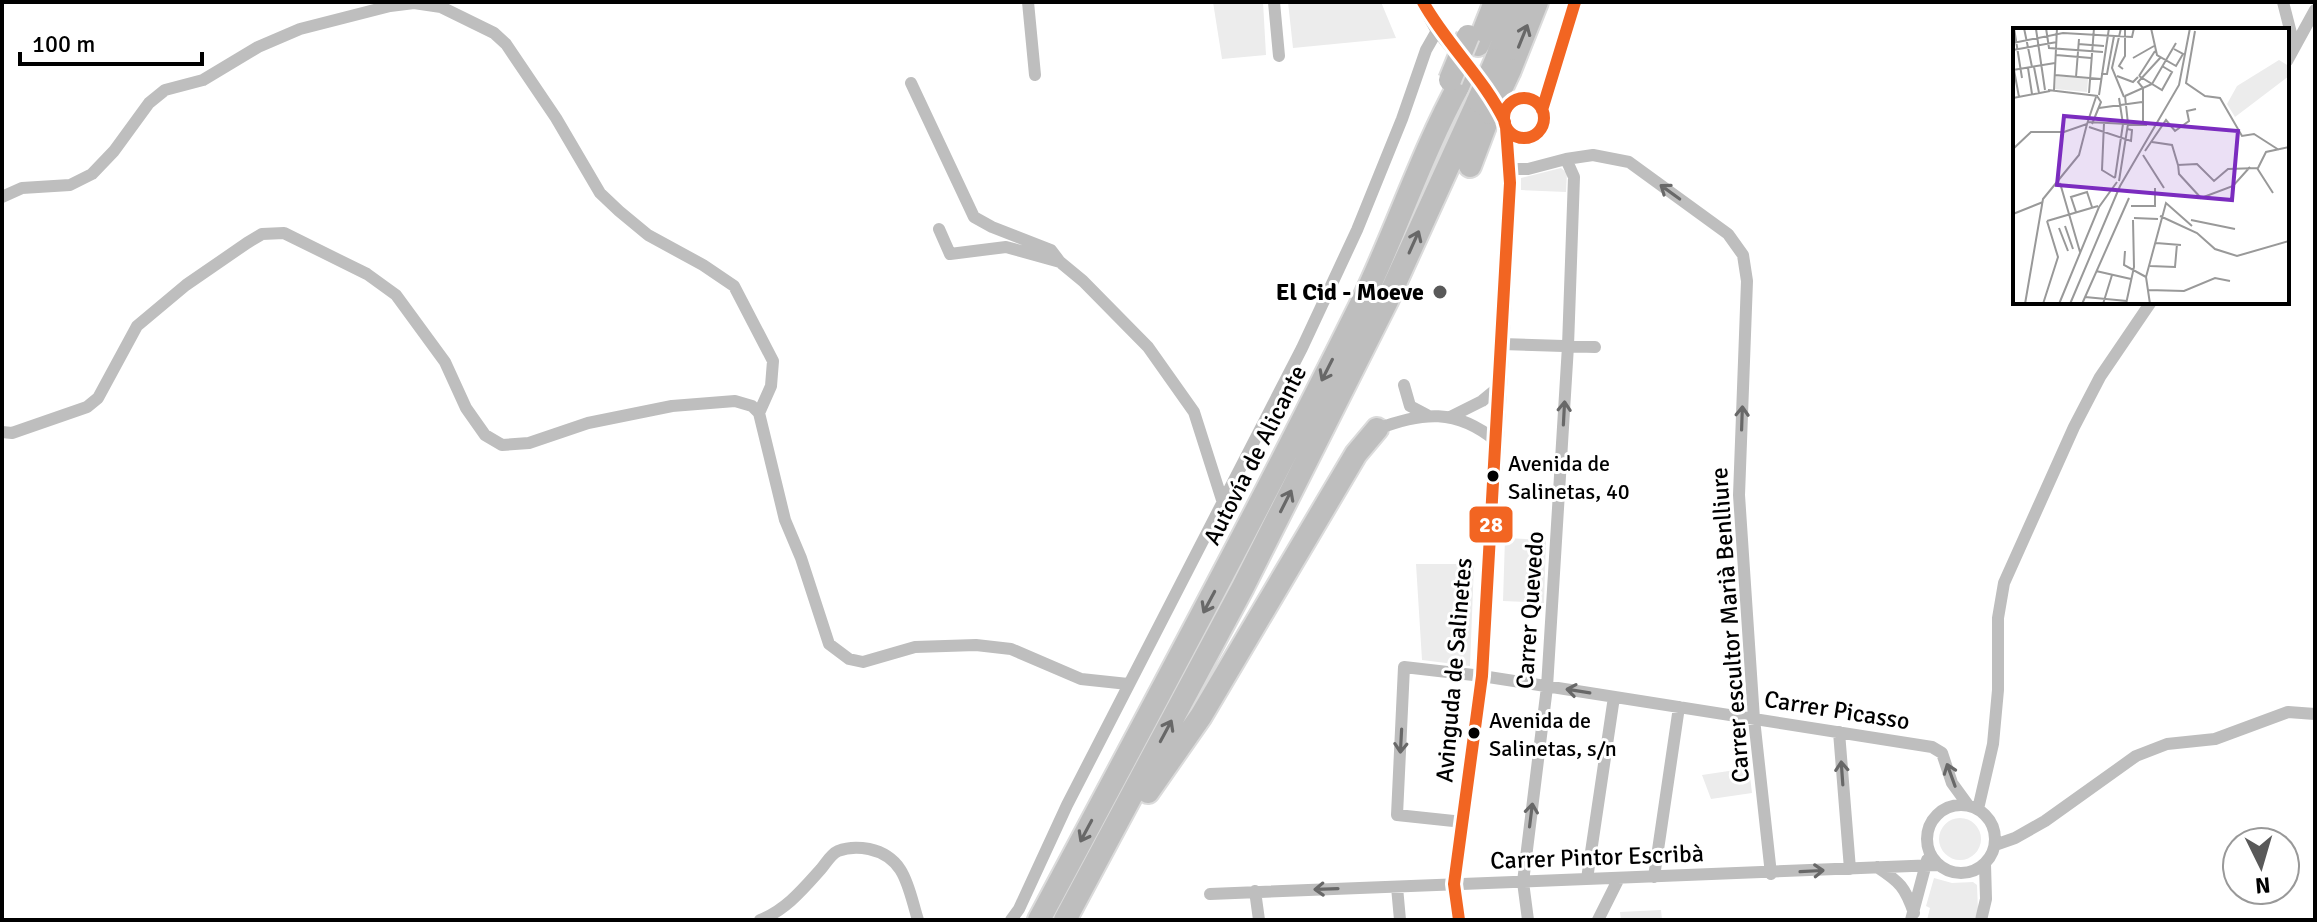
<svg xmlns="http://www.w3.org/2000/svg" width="2317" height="922" viewBox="0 0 2317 922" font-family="Signika,sans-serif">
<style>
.green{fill:#ececec}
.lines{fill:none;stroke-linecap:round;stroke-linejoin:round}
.highway-casing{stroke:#dbdbdb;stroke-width:26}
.street{stroke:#bebebe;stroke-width:12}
.secondary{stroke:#b8b8b8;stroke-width:16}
.highway{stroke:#bebebe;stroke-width:22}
.highway-bridge-casing{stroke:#dbdbdb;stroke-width:26;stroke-linecap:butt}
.highway-bridge{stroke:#bebebe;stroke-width:22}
.bus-1-casing{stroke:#fff;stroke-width:18}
.bus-1{stroke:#f26522;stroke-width:12}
.oneway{stroke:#686868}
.poi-dot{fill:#595959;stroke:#fff;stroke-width:3}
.bus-dot{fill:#000;stroke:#fff;stroke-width:3}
.labels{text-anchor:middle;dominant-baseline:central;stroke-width:6;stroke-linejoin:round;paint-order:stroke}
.bus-label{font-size:22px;fill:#000;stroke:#fff;text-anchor:start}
.poi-label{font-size:24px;font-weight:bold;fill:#000;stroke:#fff;text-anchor:end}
.street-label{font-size:24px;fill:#000;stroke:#fff}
.inset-road{fill:none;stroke:#999;stroke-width:2}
.view{fill:#7b2cbf;fill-opacity:0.15;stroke:#7b2cbf;stroke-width:4}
.inset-edge{fill:none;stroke:#000;stroke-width:4}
.line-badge{stroke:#fff;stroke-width:3}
.badge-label{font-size:22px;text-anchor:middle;font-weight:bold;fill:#fff}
</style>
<rect width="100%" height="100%" fill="#fff"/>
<!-- green -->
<path class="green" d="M1213 2H1263L1266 55 1222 59Z
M1288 2H1381L1396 38 1293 48Z
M1561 168 1567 173 1566 192 1521 190V178Z
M1505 538 1546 540 1544 603 1503 601Z
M1416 564H1474L1470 666 1422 660Z
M1749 768 1752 793 1711 799 1702 775Z
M1939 839a21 21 0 1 1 42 0a21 21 0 1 1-42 0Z
M1934 878 1952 883 1973 882 1977 885 1978 911 1974 920H1927L1930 908 1926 906Z
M1661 910 1662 920H1621L1620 912Z"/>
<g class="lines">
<!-- highway casing -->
<g class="highway-casing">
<path id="highway" d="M1478 45 1495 2
M1496 60 1518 2
M1510 70 1537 2
M1470 166 1490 113
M1148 792 1201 716 1356 454 1377 429
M1039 920C1148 716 1258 512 1361 304 1396 232 1421 154 1460 83
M1065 920 1243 587 1387 301 1478 101"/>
</g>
<!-- street -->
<path class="street" d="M1028 2 1035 75
M1274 2 1279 56
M2283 2 2294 45
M2287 61 2315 10
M911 83 974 217 992 227 1051 250 1060 262 1083 281 1148 347 1194 412 1223 503
M1513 169H1528L1566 159 1593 155 1629 162 1728 234 1743 255 1747 281 1739 495 1754 719 1771 874
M2 197 22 188 70 185 92 174 114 151 149 103 165 90 203 80 258 47 300 29 390 6 414 3 441 7 494 33 506 44 556 118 600 193 619 211 648 235 703 265 734 286 773 361 771 386 759 413
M939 229 950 254 1006 247 1060 262
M1502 344 1595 347
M1404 385 1410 406 1427 415
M1450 417 1482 401 1499 387
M1377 429C1422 412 1456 408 1496 441
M2 432 12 433 87 407 98 398 137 326 186 285 247 243 262 234 284 233 367 274 396 295 445 362 466 408 485 435 502 445 529 443 588 423 672 406 735 401 752 406 759 413 785 520 801 558 829 644 849 659 863 662 915 647 976 645 1011 649 1081 679 1128 684
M1839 732 1850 869
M1927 839a34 34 0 1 1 68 0a34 34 0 1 1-68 0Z
M1978 809 1993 744 1998 690V618L2004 583 2074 427 2100 377 2151 302
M1463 822 1397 815 1404 667 1482 676 1932 747 1942 753 1952 783 1968 805
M1995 845 2015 838 2045 821 2136 756 2167 744 2215 739 2288 712 2315 714
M1877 867C1900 882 1905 887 1914 913
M1654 877 1679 707
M1587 879 1614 697
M1397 887 1400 920
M1255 891 1259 920
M1210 894 1937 865
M760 920C786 910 803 889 821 869 826 863 831 854 838 851 848 847 859 847 869 849 906 857 908 888 918 920
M1011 920 1019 909 1067 805 1302 348 1357 230 1402 119 1426 50 1438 29
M1528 920 1523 882 1547 687 1568 346 1574 177 1566 159
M1598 920 1619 878
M1911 920 1927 860
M1981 920 1986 899 1985 864"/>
<!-- secondary -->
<path class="secondary" d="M1423 2 1438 29 1492 95 1505 122
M1504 118a20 20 0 1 1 40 0a20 20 0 1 1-40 0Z
M1542 110 1575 2
M1459 920 1454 884 1482 676 1499 387 1510 183 1506 127"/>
<!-- highway -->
<use href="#highway" class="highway"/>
<!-- highway-bridge casing -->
<g class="highway-bridge-casing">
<path id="highway-bridge" d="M1450 80 1468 36
M1478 101 1496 60
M1490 113 1510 70"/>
</g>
<!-- highway-bridge -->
<use href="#highway-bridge" class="highway-bridge"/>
<!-- bus-1 casing -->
<g class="bus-1-casing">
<path id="bus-1" d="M1423 2C1447 45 1484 78 1505 122
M1504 118a20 20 0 1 1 40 0a20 20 0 1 1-40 0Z
M1542 110 1575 2
M1459 920 1454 884 1482 676 1510 183 1506 127"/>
</g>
<!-- bus-1 -->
<use href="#bus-1" class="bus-1"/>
</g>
<!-- one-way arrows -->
<defs><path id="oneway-shaft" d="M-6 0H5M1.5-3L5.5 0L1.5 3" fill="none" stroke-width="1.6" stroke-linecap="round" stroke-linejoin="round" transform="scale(2)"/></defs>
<g class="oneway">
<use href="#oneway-shaft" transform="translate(1523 36) rotate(-68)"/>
<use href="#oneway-shaft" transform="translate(1670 192) rotate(-144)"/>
<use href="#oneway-shaft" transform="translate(1414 242) rotate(-66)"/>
<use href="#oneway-shaft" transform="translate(1327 370) rotate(117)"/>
<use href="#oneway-shaft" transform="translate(1564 413) rotate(-87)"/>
<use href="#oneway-shaft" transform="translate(1742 418) rotate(-88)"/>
<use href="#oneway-shaft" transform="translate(1286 501) rotate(-63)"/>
<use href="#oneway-shaft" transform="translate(1209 602) rotate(118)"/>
<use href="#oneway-shaft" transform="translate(1578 691) rotate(-171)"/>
<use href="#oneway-shaft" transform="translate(1166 731) rotate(-62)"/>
<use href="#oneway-shaft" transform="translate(1401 741) rotate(93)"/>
<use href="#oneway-shaft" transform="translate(1842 773) rotate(-94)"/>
<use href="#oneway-shaft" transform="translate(1951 775) rotate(-110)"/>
<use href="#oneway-shaft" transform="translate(1531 815) rotate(-83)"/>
<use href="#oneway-shaft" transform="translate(1086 831) rotate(118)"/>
<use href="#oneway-shaft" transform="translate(1812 871) rotate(-3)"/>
<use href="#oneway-shaft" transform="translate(1326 889) rotate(178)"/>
</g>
<!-- markers -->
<circle class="poi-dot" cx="1440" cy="292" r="8"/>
<g class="bus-dot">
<circle cx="1493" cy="476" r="7"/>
<circle cx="1474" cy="733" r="7"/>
</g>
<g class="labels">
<!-- bus labels -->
<g class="bus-label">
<text x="1508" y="463">Avenida de<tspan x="1508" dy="28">Salinetas, 40</tspan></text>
<text x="1489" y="720">Avenida de<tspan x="1489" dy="28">Salinetas, s/n</tspan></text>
</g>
<!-- poi labels -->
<g class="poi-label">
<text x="1424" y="292">El Cid - Moeve</text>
</g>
<!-- street labels -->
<g class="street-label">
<text transform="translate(1255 455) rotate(-63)">Autovía de Alicante</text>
<text transform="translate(1530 610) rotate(-86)">Carrer Quevedo</text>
<text transform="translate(1730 625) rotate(-94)">Carrer escultor Marià Benlliure</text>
<text transform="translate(1454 670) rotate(-85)">Avinguda de Salinetes</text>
<text transform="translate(1837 710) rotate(9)">Carrer Picasso</text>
<text transform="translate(1597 857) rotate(-2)">Carrer Pintor Escribà</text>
</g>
</g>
<!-- overview -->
<g transform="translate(2013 28)">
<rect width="276" height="276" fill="#fff"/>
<path d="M266 32 276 38V48L222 89 214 76 224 58ZM43 48 75 51 74 64 42 61Z" fill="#ececec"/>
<path class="inset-road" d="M1 0 9 50M11 0 19 39M33 0 36 20 90 24M108 0 99 40 111 69M138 0 144 27 163 38 170 26 161 21M23 1 32 62M182 3 173 55 192 68 207 70 229 108 241 106 266 122M0 15 50 5 119 9 121 0M65 16 91 18M0 22 44 14M43 27 78 30M120 30 141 18M21 39 26 65M15 40 19 66M110 41 106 38 112 28V0M0 42 42 35M1 42 6 69M88 46H94L101 8M42 47 88 51M104 48 120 54 125 49M126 48 149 62 159 44 149 38M126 48 142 23M63 49 66 11M35 62 85 68M41 62 44 0M76 65 81 0M86 67 96 0M112 68 139 56 163 15M0 70 37 63M86 80 129 74M75 94 134 97M91 95 89 142 102 150M79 96 88 74 84 68M130 97V60L125 54 148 29M76 99 118 113 119 102 114 101M139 114 159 117 165 137 184 136 201 153 215 141 245 140 253 124 276 119M0 121 18 104H51L74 96 83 69M132 123 153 92 162 103 176 93 174 83 183 81M130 127 151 160M165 136 166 146 188 170 220 158 237 139M244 140 260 165M102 150 110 96 106 70M106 153 115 96 112 68M47 155 67 224M118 178H142V160M63 184 58 169 74 164 79 179M0 186 30 174M147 188 184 205 202 221 224 228 276 213M121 190 145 191M178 192 222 201M34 193 85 178M52 198 60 221M46 200 55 223M143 215 168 217M112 223 111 237 133 249M137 238 162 239 164 216M83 243 118 251M135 262 171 263 202 250 217 253M72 269 114 273M12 276 30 171 66 127 74 96M30 276 45 229 34 193M46 276 86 179 104 154M57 276 107 158 166 57 177 0M69 276 116 170M90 276 99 247M113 276 121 239 120 192M137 276 133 249 153 175 179 198"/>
<path class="view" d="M51 88 225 103 219 172 44 157Z"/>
<rect width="276" height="276" class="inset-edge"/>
</g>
<rect class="line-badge" x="1468" y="505" width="46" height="39" rx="8" fill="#f26522"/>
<g class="badge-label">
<text x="1491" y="532">28</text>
</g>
<!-- border -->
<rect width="2317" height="922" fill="none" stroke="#000000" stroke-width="8"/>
<!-- north arrow -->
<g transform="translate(2261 866) rotate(175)"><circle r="38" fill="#ffffff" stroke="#999999" stroke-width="2"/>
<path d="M0-6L14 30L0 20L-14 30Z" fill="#595959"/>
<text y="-12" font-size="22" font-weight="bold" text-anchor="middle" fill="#000000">N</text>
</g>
<!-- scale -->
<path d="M20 52v12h182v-12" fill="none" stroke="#000000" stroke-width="4"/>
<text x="32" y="52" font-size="24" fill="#000000" stroke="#ffffff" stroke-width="6" paint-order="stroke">100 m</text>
</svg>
